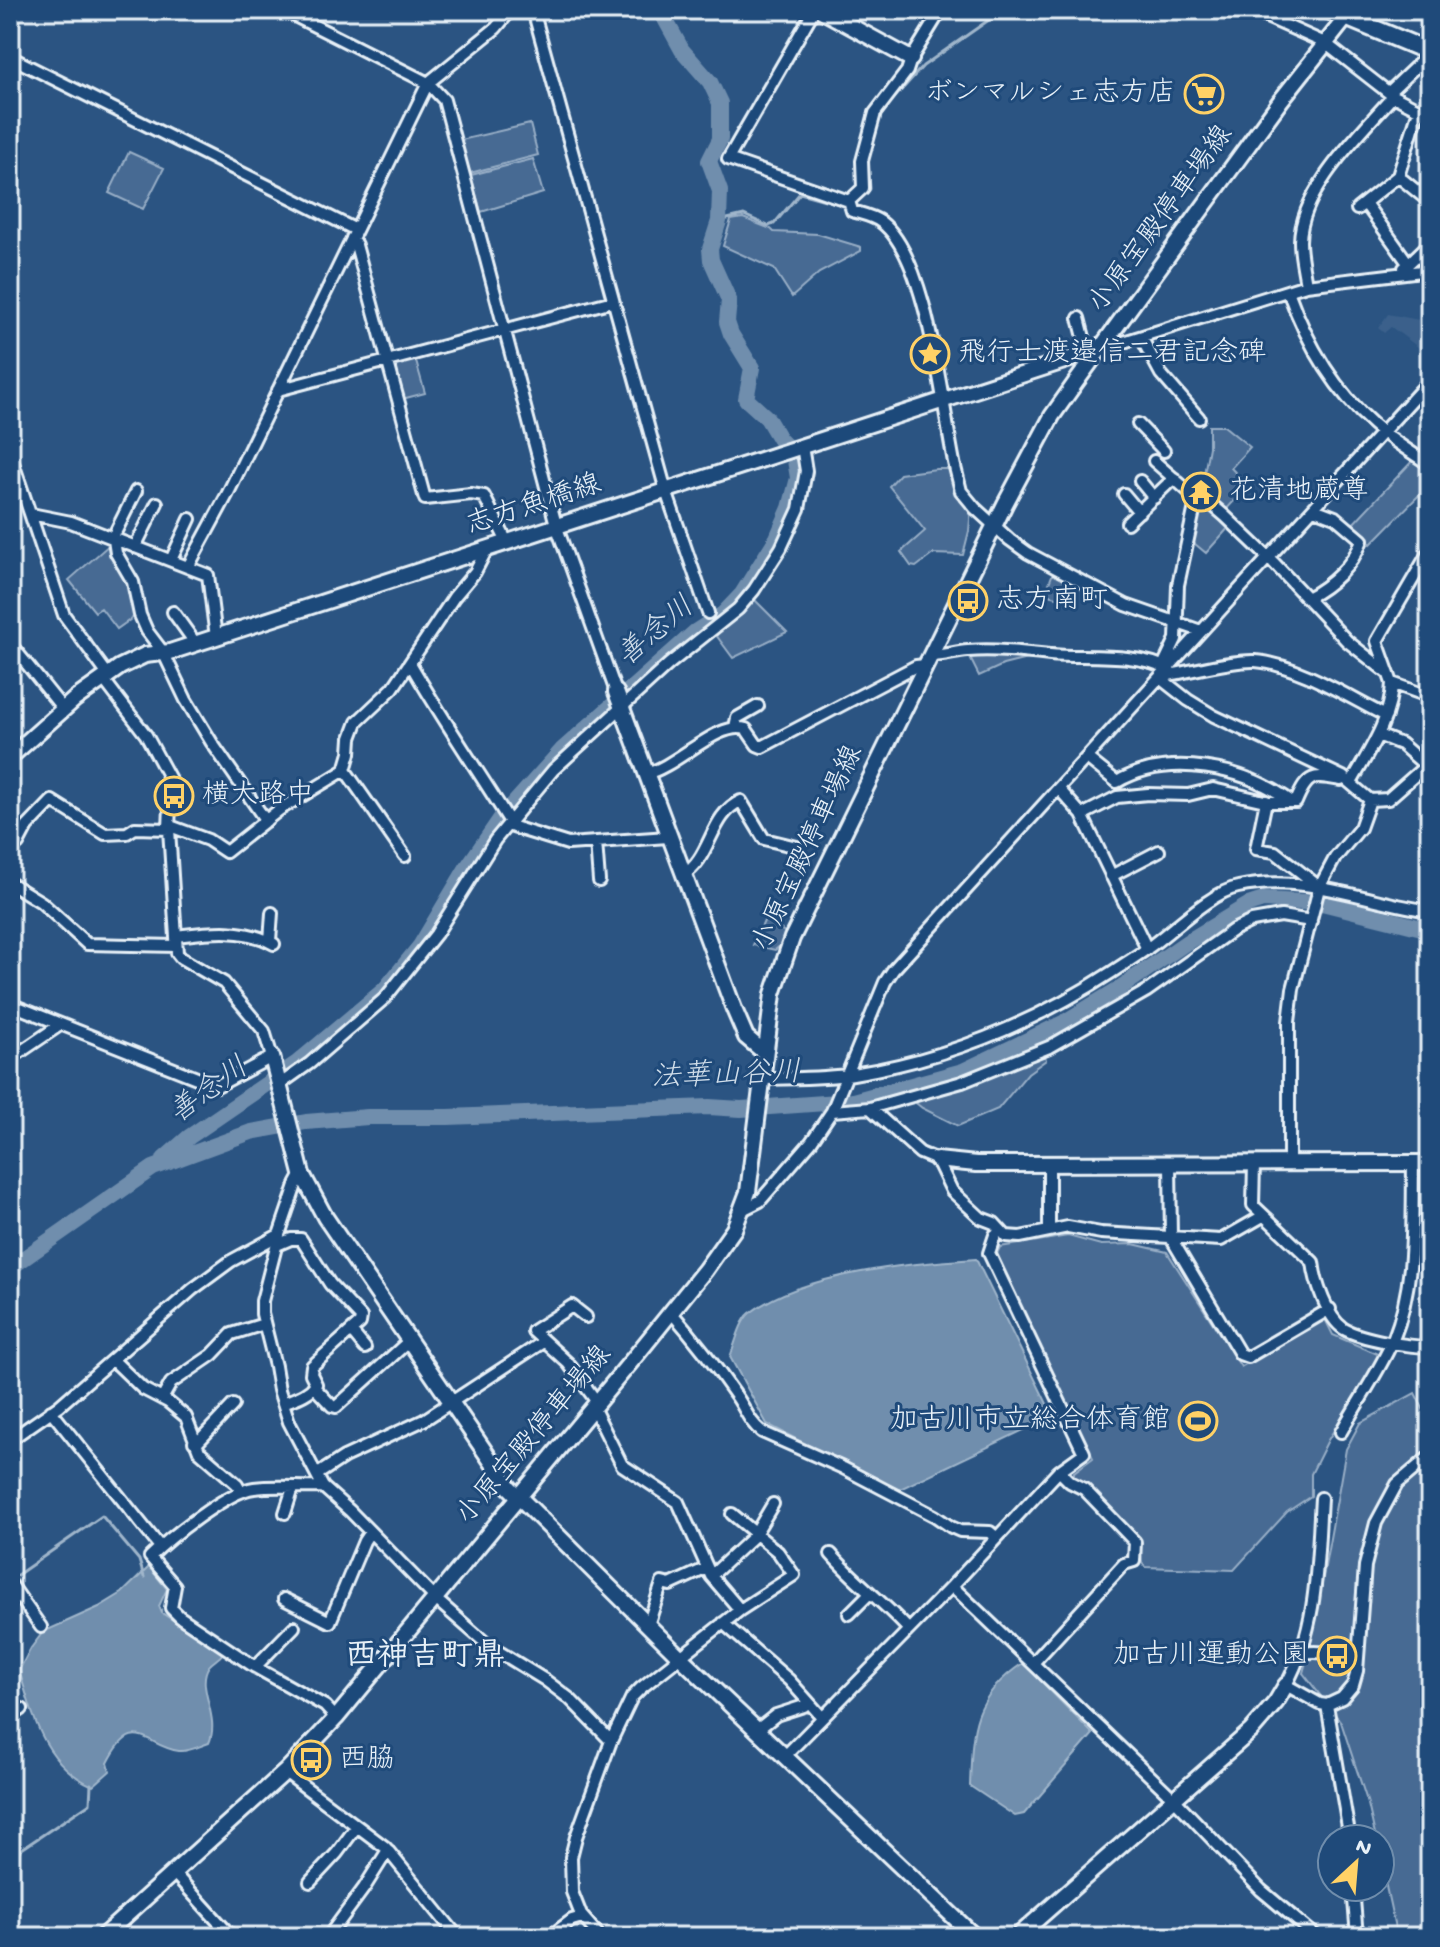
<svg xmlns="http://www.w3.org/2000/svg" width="1440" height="1947" viewBox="0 0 1440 1947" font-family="'Gochi Hand','Klee One',sans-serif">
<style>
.built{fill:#3a608b}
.green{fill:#476b93;stroke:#98aec6;stroke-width:2}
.water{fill:#708ead;stroke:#a0b6cb;stroke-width:2}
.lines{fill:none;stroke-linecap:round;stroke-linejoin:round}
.stream{stroke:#a0b6cb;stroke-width:3}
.river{stroke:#708ead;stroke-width:16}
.street-casing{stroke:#e8f1f8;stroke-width:16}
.secondary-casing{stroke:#e8f1f8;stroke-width:20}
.primary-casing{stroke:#e8f1f8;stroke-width:22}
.street{stroke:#1f4a7a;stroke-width:10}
.secondary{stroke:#1f4a7a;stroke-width:14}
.primary{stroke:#1f4a7a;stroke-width:16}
.labels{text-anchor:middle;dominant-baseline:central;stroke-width:6;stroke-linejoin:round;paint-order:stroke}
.poi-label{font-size:28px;fill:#e8f1f8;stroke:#1f4a7a;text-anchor:start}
.street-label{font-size:28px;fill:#e8f1f8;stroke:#1f4a7a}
.water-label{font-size:30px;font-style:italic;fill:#d0dde9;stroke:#1f4a7a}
.quarter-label{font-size:32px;font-weight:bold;fill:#e8f1f8;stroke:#1f4a7a}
</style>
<rect width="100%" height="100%" fill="#2b5482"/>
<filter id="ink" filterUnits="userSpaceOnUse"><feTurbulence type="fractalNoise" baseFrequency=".0125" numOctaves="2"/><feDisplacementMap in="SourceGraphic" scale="16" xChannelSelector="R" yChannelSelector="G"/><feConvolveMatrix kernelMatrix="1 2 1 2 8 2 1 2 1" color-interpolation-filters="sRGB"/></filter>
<g filter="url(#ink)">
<!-- built -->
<path class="built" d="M1388 314 1430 322V356L1391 327 1384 333 1378 328Z"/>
<!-- green -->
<path class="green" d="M530 124 538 155 470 173 461 140Z
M129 152 164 168 143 209 109 193Z
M533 159 543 193 481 212 471 175Z
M743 218 771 229 774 232 818 234 861 247V251L819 273 792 297 774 269 723 246 731 220Z
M415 358 425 393 402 399 392 366 395 362Z
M1209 426H1224L1250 447 1231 468 1248 486 1224 512 1205 497 1206 490 1202 485 1209 447Z
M1415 458 1430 469V484L1371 544 1351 526Z
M936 469H950L962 500 971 508 969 531 963 555 933 554 916 567 911 566 901 552 925 531 889 486 900 474Z
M1202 501 1230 526 1206 553 1189 539Z
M110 544 124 568 138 614 117 629 101 608 95 612 69 580Z
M1054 570 1076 580 1065 599 1045 594Z
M751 596 787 632 733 658 713 631Z
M968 654 1025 655 1027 659 1003 665 979 676Z
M765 919 786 933 782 944 775 950 753 945Z
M1041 1053 1045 1055 1046 1060 1028 1073 998 1109 958 1126 922 1108 911 1099Z
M1068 1236 1101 1245 1133 1244 1167 1252 1241 1367 1324 1317 1333 1335 1380 1355 1328 1440 1311 1474V1496L1287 1512 1234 1570 1145 1567 1142 1563 1140 1542 1086 1486 1074 1478V1472L1093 1458 996 1256 1000 1247Z
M1415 1393 1430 1422V1933L1422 1937H1397L1380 1859V1839H1376L1368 1804 1341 1722 1303 1673 1312 1639 1346 1449 1360 1423Z"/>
<!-- water -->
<path class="water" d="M976 1259 1053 1416 896 1491 767 1424 730 1357C735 1345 740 1321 750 1313 802 1273 912 1263 976 1259Z
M149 1567 167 1589 159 1606 162 1613 223 1653C219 1659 213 1661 209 1666 195 1687 221 1716 209 1743 200 1746 189 1752 179 1751 146 1747 134 1711 108 1763L110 1771 93 1786C44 1765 33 1716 19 1670L31 1648 43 1632 99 1607 122 1593Z
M1023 1663 1093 1734 1024 1814 1015 1816 970 1786C972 1729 972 1697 1023 1663Z"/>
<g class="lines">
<!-- stream -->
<path class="stream" d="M855 204 870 189 868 160 880 117 888 105 923 66 1003 10
M719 221 744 215 768 226 774 224 800 193 847 206
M10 1580 102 1516 139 1560 144 1577
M10 1857 90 1803 91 1784"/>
<!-- river -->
<path class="river" d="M164 1159 189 1137 297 1063 385 989 420 946 466 869 501 818 562 750 695 632 723 614 742 594 777 538 790 508 798 478 794 454 780 440 767 418 746 399 752 368 731 334 727 322 729 300 711 260 710 249 719 221 720 191 709 161 720 139V103L710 82 682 50 660 10
M10 1268 153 1168 251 1132 306 1122 368 1117H448L709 1107 741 1109 853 1101 963 1071 1063 1023 1117 990 1187 942 1248 905 1263 900 1322 903 1430 930"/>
<!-- street casing -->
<g class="street-casing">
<path id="street" d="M283 10 428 83 444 100 556 525 616 692
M533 10 666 491 708 613
M814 10 728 159 849 201 852 211C862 214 873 216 881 222 929 258 942 408 955 467L961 491 975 508 1010 540 1028 553 1126 605 1201 631
M1251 10 1325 43 1393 96 1430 115
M10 57 356 230
M1390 91 1430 53
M1398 176 1430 202
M849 201 863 188 862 161 875 113 907 71 911 59 941 10
M1365 203 1408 263
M1357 209 1398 176 1419 110
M352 238 356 245 425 499 471 494 484 496 507 542
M1404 268 1430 243
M1306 285C1304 271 1300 256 1300 241 1301 189 1360 134 1393 96
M1288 291C1306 341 1334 390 1374 425 1391 440 1411 452 1430 465
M1079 318 1088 353
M1141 337 1161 374 1199 418
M1101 349 1306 285 1430 270
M278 390 613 301
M1138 424 1164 451
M10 454 64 615 108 675
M1154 461 1194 496 1210 503 1225 516 1273 562 1347 641 1389 674
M1140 481 1154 498
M1124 494 1139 512
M31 514 71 522 208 575 216 637
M1127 523 1174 478
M112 539 136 491
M114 540 116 553 133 582 140 615 147 631 163 652 186 700 212 743 266 821
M135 547 157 503
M171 560 190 519
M188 567 227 495 428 83 496 28 511 10
M1307 598C1330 586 1353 566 1362 540L1335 517 1314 509
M173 612 196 644
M10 644C29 666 45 687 63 709
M931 656C944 656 955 652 968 651 995 649 1023 652 1050 655 1083 658 1139 652 1168 669
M410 663C442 719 479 772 513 827L568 844 668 837
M1163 666 1176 639 1178 585 1197 497
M1165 673 1169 675C1193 671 1232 660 1255 661 1297 664 1348 697 1386 716
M1160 678 1188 700 1214 716 1343 777 1370 800 1388 799 1430 762
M1392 683 1430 697
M735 727 737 718 758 706
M1378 735 1401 744 1426 766
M1087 758 1117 782C1168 752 1245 767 1292 802H1296C1308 773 1314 775 1341 780
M345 770 405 856
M645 774C677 767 718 720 746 729L757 745 762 747 916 666 926 665
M1351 783C1369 751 1391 720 1392 683L1377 641 1430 550
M1059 789 1082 815 1147 949
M1266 801 1256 849 1275 852 1318 886
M1082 815 1117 797 1148 794 1188 795 1213 789 1269 802H1292
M170 826 208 840 226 852 279 810 345 770 350 753 351 738 357 722 393 688 454 597 475 572 487 549
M10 840 18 844 27 827 52 801 105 834 127 833 135 828 169 829
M596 842 599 881
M683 875C711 859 710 814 741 801L764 839 797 847
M1111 876 1159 851
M10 883 41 902 87 944 176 946
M176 936C209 932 243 927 274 944
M270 941 272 913
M10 1004 217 1086 272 1057 264 1031 224 983 181 958 177 953 169 829 171 781 146 735 104 680
M10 1059 60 1025
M762 1079C792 1078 823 1079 853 1074 946 1059 1034 1023 1112 972 1124 964 1137 956 1148 948 1172 931 1211 892 1238 887 1305 873 1365 902 1430 911
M279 1085 310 1063 385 998 436 934 495 840 553 770 669 664 738 609 754 590 781 548 799 509 806 471 802 446
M870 1108 962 1082 1049 1047 1147 991 1233 930 1252 921 1281 916 1311 921
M832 1111 870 1108 920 1153 937 1160 952 1191 981 1218 994 1223 1006 1236 1020 1237 1068 1227 1101 1233 1221 1240 1263 1216
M1170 1163 1171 1238 1240 1354 1248 1357 1330 1309
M1289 1163V1022L1293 989 1319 888 1335 858 1360 828 1370 800
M1254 1164 1253 1205 1313 1262C1315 1281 1327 1318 1344 1329 1361 1339 1410 1347 1430 1347
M302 1174 296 1185 279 1235 262 1301V1314L275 1366 279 1390 289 1422 323 1487 350 1511 440 1603 488 1645 545 1680 570 1699 611 1741
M742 1210 760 1201 811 1142 832 1111 885 982 893 970 1430 380
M1049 1231V1163
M995 1235 989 1253 1084 1453 1059 1471
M277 1245 291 1239H301L330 1284 361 1317 360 1323 312 1366 311 1374 316 1384C308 1395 296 1398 283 1403
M671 1312C694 1338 717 1368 737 1397 746 1410 749 1422 762 1432L843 1468 935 1516 951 1527 960 1531 990 1532 996 1537
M586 1317 572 1306 533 1331 568 1363 597 1402
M351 1331 365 1348
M113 1360 143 1389 168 1402 186 1417 199 1451 237 1484 241 1491
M314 1387 332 1406 336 1407 410 1340
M162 1399 171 1383 212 1355 232 1334 264 1324
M593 1407 622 1465 678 1502 711 1576 740 1610 641 1688 632 1697 611 1741 576 1837 571 1857 572 1892 581 1915 600 1937
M51 1411 160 1547
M1341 1432C1358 1401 1379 1372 1393 1340 1416 1283 1412 1223 1413 1163
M10 1440 59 1406 193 1289 231 1261 279 1235
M194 1442H198L233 1405
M318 1474 344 1457 424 1420 543 1342
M323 1487C300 1488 276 1485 254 1488 228 1491 169 1538 150 1557L175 1586 171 1608 180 1617 255 1667 325 1706 336 1718
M1321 1498C1317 1563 1318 1627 1286 1685L1320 1704 1327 1705 1342 1698 1353 1685 1357 1671 1365 1566 1376 1523 1397 1484 1430 1456
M285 1513 293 1488
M732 1514 778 1552 794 1575 740 1610
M831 1554C855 1582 884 1602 908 1629
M711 1576 754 1536 773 1504
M10 1583 41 1627
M952 1586 1173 1798 1261 1890 1317 1937
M284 1599 330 1622 364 1541 370 1532
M849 1614 869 1594
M723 1623 789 1680 822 1717
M648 1625 662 1583 670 1585 707 1568
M1303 1653C1327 1649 1338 1656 1357 1671
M255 1667 294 1627
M1327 1705 1350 1839
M10 1717 22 1709
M757 1730 776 1715 804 1706 808 1702
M785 1756 952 1586 1059 1471 1070 1482 1084 1489 1135 1542 1134 1561 1124 1564 1033 1663
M285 1772 385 1847 458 1937
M173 1872 232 1937
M310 1882 337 1853 357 1826
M1353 1887 1357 1937
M328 1937 364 1888 388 1850
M549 1937 572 1920 582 1917"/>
</g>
<!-- secondary casing -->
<g class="secondary-casing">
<path id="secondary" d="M821 10 911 59
M616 692 734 1009 746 1037 765 1053
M10 757 75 699 120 667 145 655 170 652 216 637 1101 349
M272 1057 302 1174 325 1217 509 1487 680 1657 975 1937
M937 1160 976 1164 1430 1163
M102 1937 285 1772 336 1718 634 1358 705 1270 734 1229 748 1192 773 994 792 938 1005 504 1052 416 1076 382 1281 100 1352 10
M1017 1937 1251 1731 1276 1702 1286 1685"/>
</g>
<!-- primary casing -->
<g class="primary-casing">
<path id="primary" d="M1329 10 1430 52"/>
</g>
<!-- street -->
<use href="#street" class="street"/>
<!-- secondary -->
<use href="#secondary" class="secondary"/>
<!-- primary -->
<use href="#primary" class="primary"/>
</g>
</g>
<!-- icons -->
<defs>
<g id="supermarket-ring" transform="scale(2)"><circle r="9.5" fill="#1f4a7a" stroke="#ffd166" stroke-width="1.5"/><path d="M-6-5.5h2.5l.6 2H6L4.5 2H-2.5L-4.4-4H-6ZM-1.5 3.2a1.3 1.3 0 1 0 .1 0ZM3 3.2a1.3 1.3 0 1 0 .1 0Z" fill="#ffd166"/></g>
<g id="sight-ring" transform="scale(2)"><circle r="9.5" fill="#1f4a7a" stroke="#ffd166" stroke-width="1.5"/><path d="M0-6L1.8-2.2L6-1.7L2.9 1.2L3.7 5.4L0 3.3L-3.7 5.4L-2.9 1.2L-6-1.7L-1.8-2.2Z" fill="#ffd166"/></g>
<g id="temple-ring" transform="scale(2)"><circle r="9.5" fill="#1f4a7a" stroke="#ffd166" stroke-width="1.5"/><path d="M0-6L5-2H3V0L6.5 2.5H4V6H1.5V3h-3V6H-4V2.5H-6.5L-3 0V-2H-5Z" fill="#ffd166"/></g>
<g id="bus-ring" transform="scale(2)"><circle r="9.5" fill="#1f4a7a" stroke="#ffd166" stroke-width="1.5"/><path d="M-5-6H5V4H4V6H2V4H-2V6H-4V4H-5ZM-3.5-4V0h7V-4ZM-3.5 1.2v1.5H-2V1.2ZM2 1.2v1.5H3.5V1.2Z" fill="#ffd166"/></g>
<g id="stadium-ring" transform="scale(2)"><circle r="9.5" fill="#1f4a7a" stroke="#ffd166" stroke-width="1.5"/><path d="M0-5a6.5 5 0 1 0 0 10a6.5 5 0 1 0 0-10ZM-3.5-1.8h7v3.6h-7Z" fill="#ffd166"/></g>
</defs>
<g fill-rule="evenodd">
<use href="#supermarket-ring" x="1204" y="94"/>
<use href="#sight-ring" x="930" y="354"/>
<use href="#temple-ring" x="1201" y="492"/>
<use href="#bus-ring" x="968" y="601"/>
<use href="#bus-ring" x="174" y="796"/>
<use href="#stadium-ring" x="1198" y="1421"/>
<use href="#bus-ring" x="1337" y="1656"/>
<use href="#bus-ring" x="311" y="1760"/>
</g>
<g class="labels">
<!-- poi labels -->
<g class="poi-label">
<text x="1176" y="94" text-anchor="end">ボンマルシェ志方店</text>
<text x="958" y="354">飛行士渡邉信二君記念碑</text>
<text x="1229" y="492">花清地蔵尊</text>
<text x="996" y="601">志方南町</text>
<text x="202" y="796">横大路中</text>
<text x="1170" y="1421" text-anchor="end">加古川市立総合体育館</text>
<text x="1309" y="1656" text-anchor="end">加古川運動公園</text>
<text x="339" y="1760">西脇</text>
</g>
<!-- street labels -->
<g class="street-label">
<text transform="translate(1162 220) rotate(-54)">小原宝殿停車場線</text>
<text transform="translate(534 506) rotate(-18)">志方魚橋線</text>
<text transform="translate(809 849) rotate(-65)">小原宝殿停車場線</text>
<text transform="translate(535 1436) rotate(-50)">小原宝殿停車場線</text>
</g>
<!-- water labels -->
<g class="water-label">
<text transform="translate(657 633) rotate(-40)">善念川</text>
<text transform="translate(726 1077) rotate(-2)">法華山谷川</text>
<text transform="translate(210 1092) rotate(-36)">善念川</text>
</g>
<!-- quarter labels -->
<g class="quarter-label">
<text x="425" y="1658">西神吉町鼎</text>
</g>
</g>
<!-- margin -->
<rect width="1440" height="1947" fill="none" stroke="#1f4a7a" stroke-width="40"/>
<rect x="20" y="20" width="1400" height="1907" fill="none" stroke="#e8f1f8" stroke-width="3" filter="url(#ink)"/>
<!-- north arrow -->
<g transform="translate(1356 1863) rotate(26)"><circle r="38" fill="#1f4a7a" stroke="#6f8dac" stroke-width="2"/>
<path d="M0-6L14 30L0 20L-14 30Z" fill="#ffd166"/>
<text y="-12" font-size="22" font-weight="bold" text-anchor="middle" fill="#e8f1f8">N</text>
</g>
</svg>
